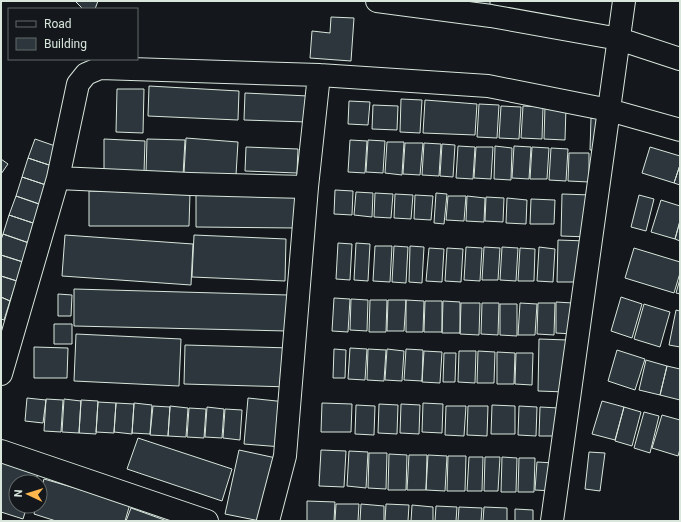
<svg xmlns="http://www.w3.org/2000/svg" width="681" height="522" viewBox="0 0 681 522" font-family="Roboto,sans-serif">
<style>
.building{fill:#2c363c;stroke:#d8e6dc}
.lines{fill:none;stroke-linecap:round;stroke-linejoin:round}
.minor-casing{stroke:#d8e6dc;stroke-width:24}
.minor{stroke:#14181c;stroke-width:22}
</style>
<rect width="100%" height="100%" fill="#14181c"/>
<!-- building -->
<path class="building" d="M75 1H98L95 9H83Z
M475 1H490V6L475 3Z
M331 17 354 18 351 61 310 58 312 31 330 33Z
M149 86 239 91 238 120 148 116Z
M117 89H144L143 133 116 132Z
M245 93 308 96 307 122 244 120Z
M401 99 422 100 420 133 400 132Z
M425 100 477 104 475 135 423 133Z
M349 101 370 102 368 125 348 124Z
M479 104 499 105 497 138 477 137Z
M373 105 398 106 397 130 372 129Z
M501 106 521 107 519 139 499 138Z
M523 106 543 107 542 139 521 138Z
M545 106 566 107 565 140 544 139Z
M591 118 603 119 602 151 590 150Z
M186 138 238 142 236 175 184 173Z
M35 139 61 148 55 167 28 158Z
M104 139 145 141 144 173 104 172Z
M147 139 185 140 183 176 146 173Z
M350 140 367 141 365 173 348 172Z
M368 140 385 141 383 173 366 172Z
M387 142H404L402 175 385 173Z
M405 143H423L420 175 403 174Z
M424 143 441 144 439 176 422 175Z
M442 144 455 145 453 177 440 176Z
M458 146 475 147 473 179 456 178Z
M495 146 512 148 511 180 494 179Z
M514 146 531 147 529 179 512 178Z
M246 147 298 149 297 173 245 171Z
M476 147H493L491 179 474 178Z
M532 147 549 148 547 179H530Z
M650 147 680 156V165L674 183 642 173Z
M551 148 568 149 566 181 549 180Z
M569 153H589V182L568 181Z
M28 158 55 167 49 186 22 177Z
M1 159 8 164 1 174Z
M680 165V185L674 183Z
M22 177 49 186 42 205 16 196Z
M335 190 353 191 352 215 334 214Z
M89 191 190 193 189 226H89Z
M356 192 373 193 372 217 354 215Z
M196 193 296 194V228L196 227Z
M375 193 393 194 391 218 374 217Z
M436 193 447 194 444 224 434 223Z
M395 194 413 195 411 219 394 218Z
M562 194 591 195 590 237 561 236Z
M415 195 433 196 431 220 414 219Z
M639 195 654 199 646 231 631 227Z
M16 196 42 205 36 224 9 215Z
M448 196H466L464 221 446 220Z
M467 196 485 198 484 222 466 221Z
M486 197 504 198 503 222 485 221Z
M507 198 527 200 526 224 506 223Z
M531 199 555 200 554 224H530Z
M661 200 680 206V221L675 239 651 232Z
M9 215 36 224 29 243 3 234Z
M680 221V241L675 239Z
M3 234 29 243 23 262 1 255V240Z
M65 235 193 244 191 285 62 276Z
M194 235 286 239 285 281 192 277Z
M558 240 586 241 585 282H557Z
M338 243 352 244 350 280 336 279Z
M356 243 370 244 368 281 354 280Z
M375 246H392L390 282 373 281Z
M394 246 408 247 406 283 392 282Z
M410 246 424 247 422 283 409 282Z
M466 247 482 248 480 281 464 280Z
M484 247 500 248 498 280H482Z
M502 247 518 248 516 281 500 280Z
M539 247 555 249 553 282 537 281Z
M429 248 444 249 442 282 426 281Z
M447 248 463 249 461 282 445 281Z
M520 248 535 249 534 281H518Z
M634 248 680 262V273L674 293 625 278Z
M1 255 23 262 17 281 1 276Z
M1 276 17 281 10 301 1 297Z
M680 279V294L676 293Z
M74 289 288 295 287 331 74 326Z
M58 294 72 295 71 316H58Z
M1 297 10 301 4 320 1 319Z
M621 297 642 304 632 338 611 331Z
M334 298 350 299 348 332 332 331Z
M351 299 368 300 367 331 350 330Z
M370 300H387L386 332H369Z
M388 300H406L404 331H387Z
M406 300 424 301 423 332H406Z
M425 301H442V332H424Z
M443 301 460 302V333H442Z
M556 302 573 303V334L556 333Z
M461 303H480L479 335 460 334Z
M482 303H499L498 335 481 334Z
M520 303 537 304 535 335H518Z
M538 303H555L554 335 537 334Z
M500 304H517V336L500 335Z
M644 304 670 312 660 347 634 339Z
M676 310 680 311V347L669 345Z
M54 324H72V344H54Z
M76 334 181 339 179 386 74 381Z
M539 339 568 340 566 392 538 391Z
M185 345 291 348 290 387 184 384Z
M34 347 68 348 67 378H34Z
M350 348 367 349 365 380 348 379Z
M334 349 346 350 345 378H333Z
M368 349 386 350 384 381 367 380Z
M387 349 404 351 402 381 385 380Z
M406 349 423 350 422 381 404 380Z
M617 350 645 359 635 390 608 381Z
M424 351 442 352 440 383 422 382Z
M459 351H476L475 383 458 382Z
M478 351 495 352 494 383H477Z
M497 352 515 353 514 384H497Z
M444 353H456L455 382H443Z
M516 353H533L532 385 515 384Z
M646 360 667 366 660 395 639 390Z
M667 366 680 369V400L660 395Z
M27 398 46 400 43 423 25 421Z
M248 398 286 402 282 447 244 444Z
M46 399 63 400 61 432 44 431Z
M64 399 81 401 79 433 62 432Z
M81 400 98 401 96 434 79 433Z
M602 401 624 407 615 440 592 434Z
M98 402 116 403 114 433 96 432Z
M116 403 134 404 132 434 114 432Z
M134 403 152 405 150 434 132 433Z
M322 403 352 404 351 432H321Z
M423 403 443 404 442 433 422 432Z
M379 404 398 405 397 434 378 433Z
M401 404 420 405 419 434 400 433Z
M356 405 375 406 374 435 355 434Z
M492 405 515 406V434H491Z
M153 406 170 407 168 436 150 435Z
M170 406 188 408 186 437 168 436Z
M446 406H466L464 436 445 435Z
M468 406H488L487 436 467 435Z
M519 406 537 407 536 436 518 435Z
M207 407 224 409 222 438 205 437Z
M540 407 559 408 557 436H539Z
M624 407 641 412 632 446 615 441Z
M189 408 206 409 204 438 187 437Z
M225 409 242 410 240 440 223 438Z
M644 412 659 416 650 453 634 448Z
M662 415 680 420V449L678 456 652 448Z
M138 438 232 469 222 501 127 469Z
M239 450 276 458 260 521 225 514Z
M321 450 346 451 344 487 319 486Z
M349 451 368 452 366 488 347 486Z
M589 452 605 453 600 491 585 489Z
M369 453H387L386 489 368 488Z
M389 454 407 455 406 490H388Z
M409 455H427L426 490H407Z
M428 455 447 456 445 491 426 490Z
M448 456H466L465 491H447Z
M469 457H483L482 491H467Z
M485 457H500L498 491H484Z
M502 457 517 458 516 492H501Z
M1 458 39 471 35 482H16V506H27L23 519 1 512Z
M519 458H535L534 492H518Z
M537 462 555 463 553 491 535 490Z
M44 479 130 504 125 521H56L34 514 36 506H40V493Z
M307 501 335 502 334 521H307Z
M336 504H359L358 521H335Z
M361 504 384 506V521H360Z
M386 504 409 505 408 521H385Z
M412 505 433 507V521H411Z
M436 506 457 507 456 521H435Z
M459 507 482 508 481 521H458Z
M484 507 507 508V521H483Z
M131 508 167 521H126Z
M515 509 533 510V521H515Z"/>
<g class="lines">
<!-- minor casing -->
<g class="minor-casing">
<path id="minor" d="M377 1 491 16 619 39 680 59
M58 178 190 184 307 187
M1 374 58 178 78 84 86 74 100 68 319 75 488 86 609 110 680 130
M1 451 207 521
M268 521 285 456 307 187 319 75
M552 521 624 1"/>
</g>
<!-- minor -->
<use href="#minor" class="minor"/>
</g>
<!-- border -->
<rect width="681" height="522" fill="none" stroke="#d8e6dc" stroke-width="4"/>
<!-- legend -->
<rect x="8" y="8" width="130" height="52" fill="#14181c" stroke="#626a69"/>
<rect x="16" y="21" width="20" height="6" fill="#14181c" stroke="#626a69"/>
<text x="44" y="28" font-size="12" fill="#d8e6dc">Road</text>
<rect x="16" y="38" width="20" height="12" fill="#2c363c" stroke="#626a69"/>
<text x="44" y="48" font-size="12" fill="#d8e6dc">Building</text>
<!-- north arrow -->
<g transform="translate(28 494) rotate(274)"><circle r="19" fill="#14181c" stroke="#626a69"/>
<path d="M0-3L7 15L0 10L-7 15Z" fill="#ffb74d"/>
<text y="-6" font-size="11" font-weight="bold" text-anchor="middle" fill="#d8e6dc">N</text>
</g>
</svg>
